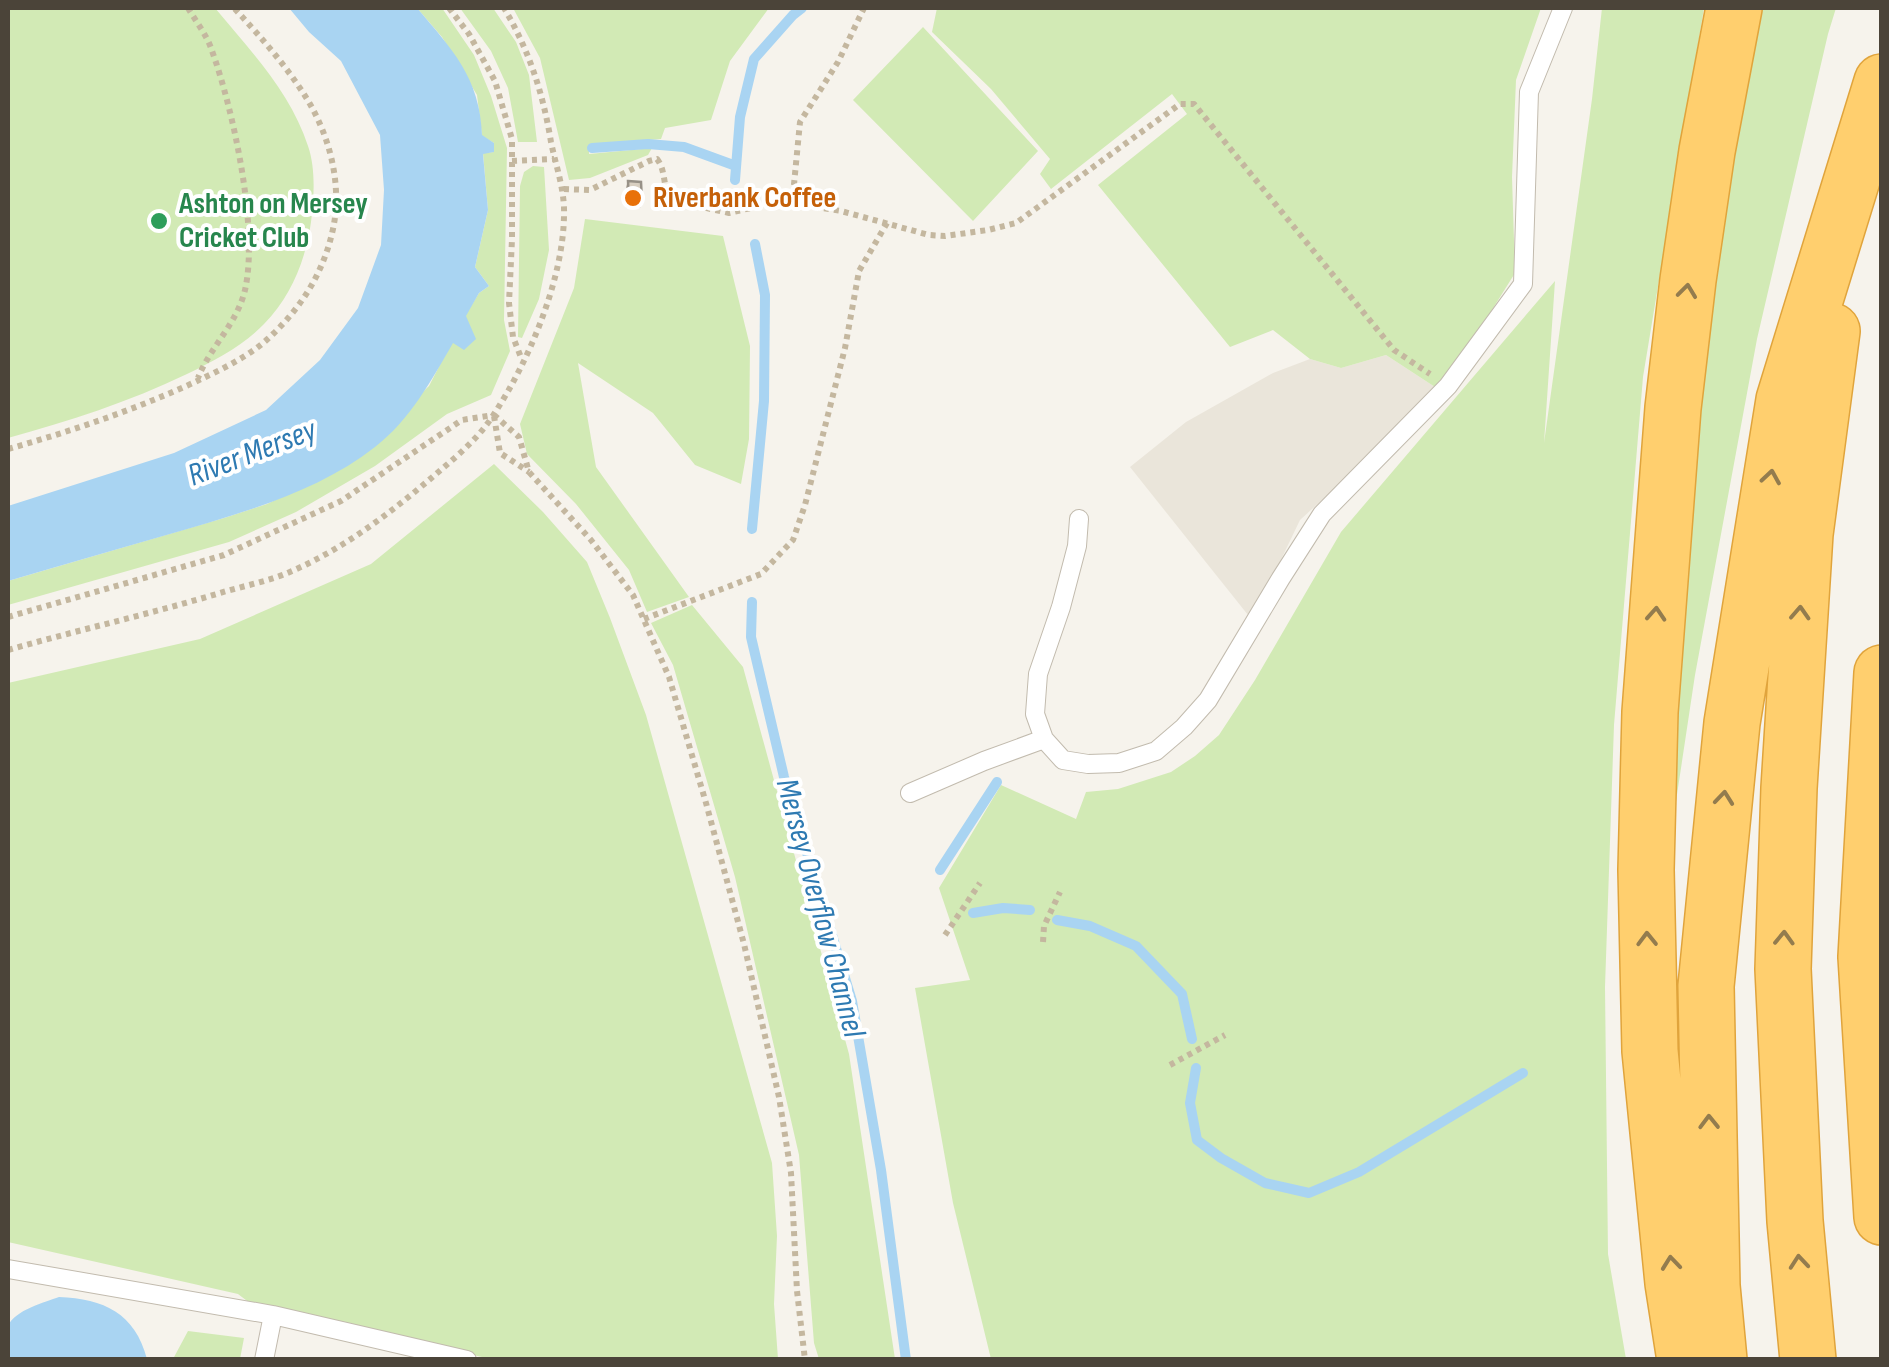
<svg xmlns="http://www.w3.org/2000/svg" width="1889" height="1367" viewBox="0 0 1889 1367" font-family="'Sofia Sans Condensed',sans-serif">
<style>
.residential{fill:#eae5da}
.green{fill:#d2eab5}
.water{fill:#a9d4f2}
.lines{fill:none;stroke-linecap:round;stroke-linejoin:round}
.stream{stroke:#a9d4f2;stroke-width:10}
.service-casing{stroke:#c2bbae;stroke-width:20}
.motorway-casing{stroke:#e0a43c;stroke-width:58}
.path{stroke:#c4b79f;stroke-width:6;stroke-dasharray:5 5;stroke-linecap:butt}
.service{stroke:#fff;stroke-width:18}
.motorway{stroke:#ffcf6e;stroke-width:55}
.wall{fill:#bab2a6}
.shaded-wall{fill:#979187}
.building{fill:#d8cfc1;stroke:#979187;stroke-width:2.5}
.oneway{stroke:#937c4e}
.food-dot{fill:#e8710a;stroke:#fff;stroke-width:4}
.leisure-dot{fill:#2e9e5b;stroke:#fff;stroke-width:4}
.labels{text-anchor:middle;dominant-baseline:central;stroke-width:8;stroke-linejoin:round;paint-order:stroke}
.food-label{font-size:30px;font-weight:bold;fill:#c56008;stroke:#fff;text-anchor:start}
.leisure-label{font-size:30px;font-weight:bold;fill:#27864d;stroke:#fff;text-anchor:start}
.water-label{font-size:32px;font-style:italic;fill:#2e7ab2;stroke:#fff}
</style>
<rect width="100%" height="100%" fill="#f6f3ec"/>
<!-- residential -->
<path class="residential" d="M1386 355 1435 387 1380 447 1300 520 1252 620 1130 467 1186 422 1273 373 1310 359 1341 368Z"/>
<!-- green -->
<path class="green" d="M8 8H215C250 50 291 93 308 146 316 169 314 198 311 222 306 259 291 297 264 324 243 346 214 361 187 374 129 402 69 421 8 438Z
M417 8H442L474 55 491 96 507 148 504 320 510 351 491 395 447 414 375 466 296 512 229 542 8 605V581L224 518 267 504 346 466 429 386 465 316 479 293 489 286 475 267 488 210 483 153 494 152V143L482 136 477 95 442 37Z
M460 8H493L516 42 529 75 537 142H518L508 88 491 51Z
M513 8H769L730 61 711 120 665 128 661 139 589 145V154L652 148 648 155 590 178 569 180 540 58Z
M937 8H1541L1516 80 1512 177 1515 273 1477 334 1435 387 1386 355 1341 368 1310 359 1273 330 1230 347 1098 185 1187 114 1172 94 1051 189 1040 174 1050 159 991 89 932 32Z
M1602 8H1704L1643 377 1614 725 1605 987 1608 1254 1626 1359H991L953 1203 915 988 970 980 939 888 1001 785 1076 819 1086 792 1118 789 1171 772 1195 756 1219 735 1255 680 1341 532 1555 281 1544 443 1592 99Z
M1754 8H1836L1828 34 1757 339 1695 675 1664 881 1678 537Z
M923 27 1038 151 973 221 853 100Z
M533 166 544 167 549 250 539 299 522 338 518 337 520 186 524 172Z
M585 219 723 236 750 346 749 439 741 484 695 465 653 413 578 363 596 467 689 597 647 612 629 570 576 504 527 454 520 424 574 288Z
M494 464 543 512 587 562 610 618 646 715 772 1163 777 1236 774 1304 778 1359H491L255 1307 238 1294 8 1242V683L200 639 371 564Z
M692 605 743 667 849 1054 895 1359H819L814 1343 799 1155 735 877 673 665 651 623Z
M188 1331 244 1338 240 1359H173Z"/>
<!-- water -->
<path class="water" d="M289 8H417C452 49 480 78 482 135L494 143V152L483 154 488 210 475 267 489 286 479 293 466 316 476 339 464 350 453 343C431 381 410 420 375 447 315 494 235 515 163 536 111 551 59 566 8 581V506L174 453 266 410 320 360 358 308 381 245 384 190 380 135 341 61 309 32Z
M59 1297C104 1299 135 1313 147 1359H8C7 1350 5 1334 8 1326 15 1310 45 1302 59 1297Z"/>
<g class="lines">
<!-- stream -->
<path class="stream" d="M592 148 648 144 684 147 736 166
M735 180 740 117 754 59 793 15 802 8
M752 529 764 401 765 295 755 244
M752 602 751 637 784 777 852 1001 881 1170 906 1360
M940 870 997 782
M973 913 1003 908 1030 910
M1057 920 1090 926 1136 946 1182 994 1192 1039
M1196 1068 1190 1103 1197 1140 1221 1158 1265 1183 1309 1193 1359 1172 1523 1073"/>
<!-- service casing -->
<g class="service-casing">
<path id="service" d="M1079 519 1077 546 1061 607 1038 674 1035 714 1044 739 1063 760 1088 764 1119 763 1156 751 1184 727 1208 700 1281 578 1322 514 1448 386 1523 284 1529 92 1563 8
M910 793 984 761 1044 739
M8 1269 273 1315 467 1360
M264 1360 273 1315"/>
</g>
<!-- motorway casing -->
<g class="motorway-casing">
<path id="motorway" d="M1882 673 1866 957 1882 1217
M1685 1360 1673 1283 1650 1051 1646 870 1650 712 1673 408 1688 280 1707 151 1734 8
M1719 1360 1712 1286 1706 986 1732 723 1784 400 1882 82
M1808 1360 1795 1221 1783 969 1789 788 1805 534 1832 331"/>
</g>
<!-- path -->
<path class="path" d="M188 8C195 20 206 34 211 48 233 108 259 228 245 290 237 324 210 347 198 378
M449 8 469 34 495 81 512 139V239L509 303 513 337 522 360
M512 161 554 159
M564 189 590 190 649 161 657 159C666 170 663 188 670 200L729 213 764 205H803L841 211 929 235 945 236 988 230 1016 223 1180 104H1194L1394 350 1430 374
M792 205 800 122 838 62 864 8
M494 415 519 437 529 472 591 540 633 595 669 677 706 803 744 944 779 1097 791 1173 797 1291 805 1360
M494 416 500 453 529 472
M8 449C72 431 134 410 195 382 222 369 251 356 273 334 303 305 324 271 333 229 342 187 331 141 310 104 290 70 261 37 234 8
M8 617 224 555 341 501 462 420 493 415
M644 619 761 574 793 540 805 505 845 348 859 271 887 223
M8 650C78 630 150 614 220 593 243 586 270 581 292 571 345 548 393 511 436 474 457 456 479 438 494 414 529 361 563 280 564 216 565 190 556 167 551 142 543 93 529 50 504 8
M945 935 980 883
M1043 942 1044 926 1060 892
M1170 1065 1225 1035"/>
<!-- service -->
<use href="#service" class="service"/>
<!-- motorway -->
<use href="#motorway" class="motorway"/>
</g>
<!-- wall -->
<path class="wall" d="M628 181 640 208H626V187Z"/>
<!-- shaded-wall -->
<path class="shaded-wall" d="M629 202H642L640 208H626Z"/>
<!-- building -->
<path class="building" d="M628 181 641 182 642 202H629Z"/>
<!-- one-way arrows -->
<defs><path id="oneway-chevron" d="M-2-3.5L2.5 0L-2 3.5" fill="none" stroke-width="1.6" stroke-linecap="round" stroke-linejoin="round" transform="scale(2.5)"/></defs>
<g class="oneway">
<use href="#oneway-chevron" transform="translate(1687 291) rotate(-83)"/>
<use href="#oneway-chevron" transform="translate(1771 477) rotate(-81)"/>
<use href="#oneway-chevron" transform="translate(1800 613) rotate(-87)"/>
<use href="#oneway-chevron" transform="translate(1656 614) rotate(-86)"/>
<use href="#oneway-chevron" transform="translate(1724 798) rotate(-84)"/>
<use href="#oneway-chevron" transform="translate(1784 938) rotate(-88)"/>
<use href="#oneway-chevron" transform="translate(1647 939) rotate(-91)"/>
<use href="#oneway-chevron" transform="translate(1709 1122) rotate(-91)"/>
<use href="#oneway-chevron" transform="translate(1799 1262) rotate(-95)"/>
<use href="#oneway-chevron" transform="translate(1671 1263) rotate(-96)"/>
</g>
<!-- markers -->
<circle class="food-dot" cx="633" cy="198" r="10"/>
<circle class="leisure-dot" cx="159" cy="221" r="10"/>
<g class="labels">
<!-- food labels -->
<g class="food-label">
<text x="653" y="198">Riverbank Coffee</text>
</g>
<!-- leisure labels -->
<g class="leisure-label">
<text x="179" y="204">Ashton on Mersey<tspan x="179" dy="34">Cricket Club</tspan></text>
</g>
<!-- water labels -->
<g class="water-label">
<text transform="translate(252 453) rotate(-21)">River Mersey</text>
<text transform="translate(820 908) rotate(75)">Mersey Overflow Channel</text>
</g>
</g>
<!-- border -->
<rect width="1889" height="1367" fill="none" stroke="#4b4439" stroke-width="20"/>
</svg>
